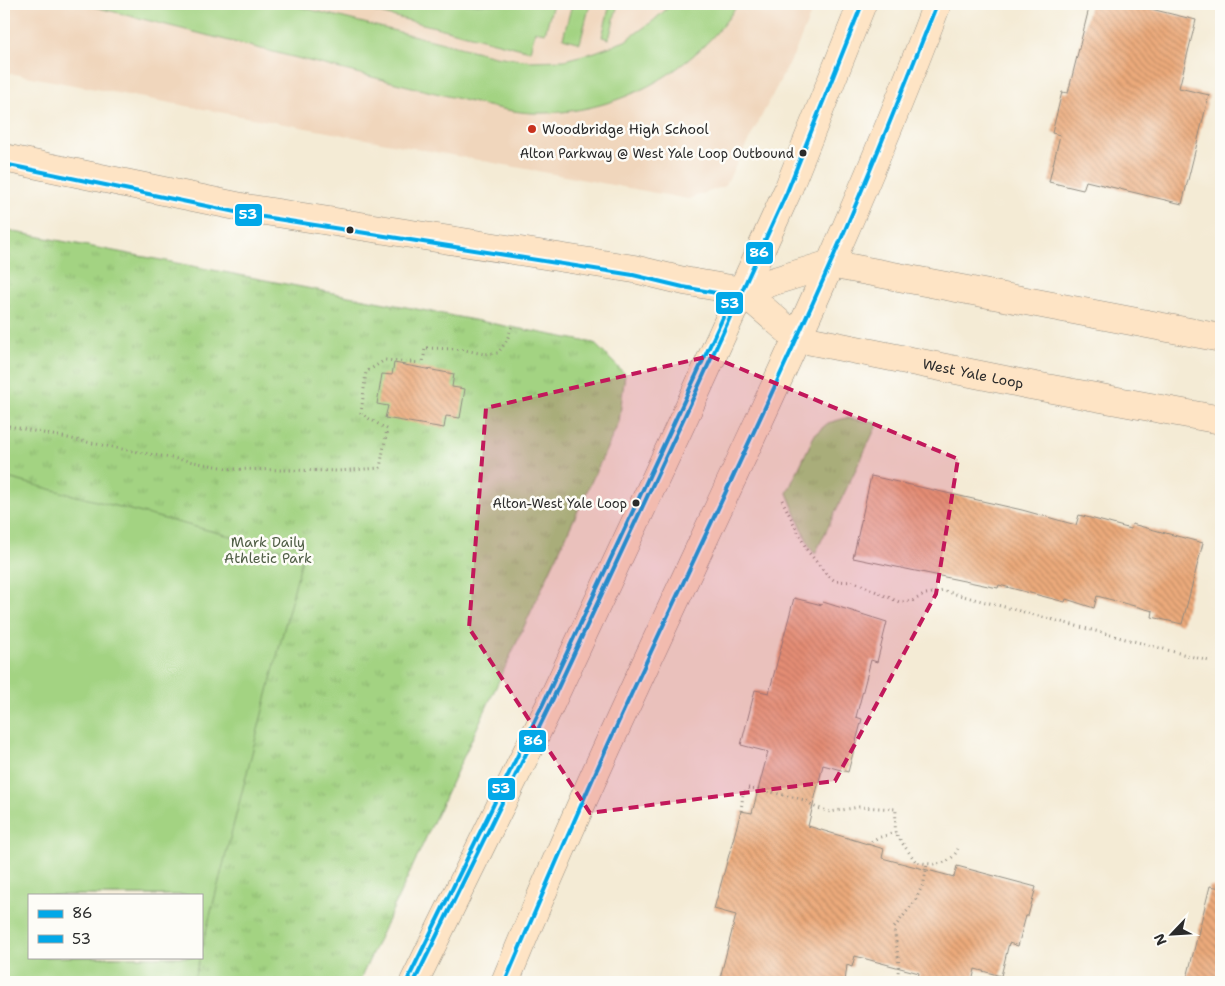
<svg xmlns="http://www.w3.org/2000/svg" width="1225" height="986" viewBox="0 0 1225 986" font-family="'Shantell Sans',sans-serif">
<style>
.built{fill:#f0d6bc}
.grass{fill:url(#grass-tufts);stroke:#677f56;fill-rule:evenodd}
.pitch{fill:#a3d382;stroke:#677f56}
.building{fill:url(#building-back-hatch)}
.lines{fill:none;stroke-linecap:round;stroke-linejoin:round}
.secondary-casing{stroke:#908b80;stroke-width:29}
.path{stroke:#908b80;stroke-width:3;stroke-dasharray:1 4;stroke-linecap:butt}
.secondary{stroke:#fee4c5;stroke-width:28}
.bus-1-casing{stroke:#fdfcf7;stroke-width:8}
.bus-2-casing{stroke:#fdfcf7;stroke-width:8}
.bus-1{stroke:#02a8e8;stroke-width:4}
.bus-2{stroke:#02a8e8;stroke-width:4}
.marked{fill:#c2185b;fill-opacity:0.2;stroke:#c2185b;stroke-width:4;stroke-dasharray:10 6;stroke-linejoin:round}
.poi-dot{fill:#c8321e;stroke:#fdfcf7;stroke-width:2}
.bus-dot{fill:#2b2b2b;stroke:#fdfcf7;stroke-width:2}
.labels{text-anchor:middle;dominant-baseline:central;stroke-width:5;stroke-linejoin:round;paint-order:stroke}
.bus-label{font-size:13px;fill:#2b2b2b;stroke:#fdfcf7;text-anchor:end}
.poi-label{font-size:14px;fill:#2b2b2b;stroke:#fdfcf7;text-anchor:start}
.street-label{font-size:14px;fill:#2b2b2b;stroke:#fdfcf7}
.park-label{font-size:14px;fill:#4f5d45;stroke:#fdfcf7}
.line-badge{stroke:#fdfcf7;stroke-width:2}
.badge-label{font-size:14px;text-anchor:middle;font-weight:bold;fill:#fff}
</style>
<defs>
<pattern id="grass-tufts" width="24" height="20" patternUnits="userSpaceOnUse" patternTransform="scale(1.25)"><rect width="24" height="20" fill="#a3d382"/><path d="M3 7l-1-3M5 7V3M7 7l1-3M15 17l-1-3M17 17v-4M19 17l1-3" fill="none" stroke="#8cb570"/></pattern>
<pattern id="building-back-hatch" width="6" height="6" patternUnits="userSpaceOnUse" patternTransform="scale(1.25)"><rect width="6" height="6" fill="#ecaa7b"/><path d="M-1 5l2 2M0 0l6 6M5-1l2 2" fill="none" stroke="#bf8b65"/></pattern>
</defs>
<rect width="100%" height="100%" fill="#fdfcf7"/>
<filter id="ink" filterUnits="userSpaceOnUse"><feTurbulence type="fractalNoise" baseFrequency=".02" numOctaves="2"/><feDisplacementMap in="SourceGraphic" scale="10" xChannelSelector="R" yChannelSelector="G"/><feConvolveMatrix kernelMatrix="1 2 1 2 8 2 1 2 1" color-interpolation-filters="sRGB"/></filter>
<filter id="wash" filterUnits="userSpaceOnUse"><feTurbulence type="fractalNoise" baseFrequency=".0096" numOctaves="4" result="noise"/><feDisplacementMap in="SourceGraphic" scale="20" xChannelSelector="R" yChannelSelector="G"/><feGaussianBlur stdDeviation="1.12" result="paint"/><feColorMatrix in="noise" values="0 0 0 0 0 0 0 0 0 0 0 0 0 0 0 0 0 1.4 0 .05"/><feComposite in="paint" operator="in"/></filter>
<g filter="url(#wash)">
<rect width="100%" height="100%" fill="#f4ebd5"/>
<!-- built -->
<path class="built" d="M4 4H815L795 52 725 186 688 199 4 72Z"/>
<!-- grass -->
<path class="grass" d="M4 230 594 343 625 374 619 422 359 982H4ZM29 895H201V957H29Z
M846 418 878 423 815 554 810 548 787 493 815 434 828 423Z"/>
<!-- pitch -->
<path class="pitch" d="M83 4H288L495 56 530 61 564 60 595 52 625 41 653 21 672 4H738C696 70 621 112 543 113 523 114 502 109 483 105Z
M344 4H553L545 33 535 31 530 51Z
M572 4H590L580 43 563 38Z
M610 4H618L609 39 602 37Z
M4 477 303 555 201 951V895H29V957H200L193 982H4Z"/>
<g id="blocks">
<!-- building -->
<path class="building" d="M1090 4H1148L1147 8 1196 20 1179 88 1209 95 1182 204 1086 181 1083 190 1049 182 1060 135 1052 133 1062 92 1068 93Z
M394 363 454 374 452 387 465 389 460 418 446 416 444 428 385 418 388 406 377 404 382 374 392 375Z
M871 476 1022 510 1076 525 1079 515 1131 529 1132 524 1203 543 1182 624 1152 617 1153 611 1097 596 1094 608 1066 599 1065 602 999 585 998 588 853 558Z
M794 598 822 605 823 602 887 622 877 662 871 660 856 717 862 719 848 772 823 765 808 826 884 849 882 858 954 877 957 866 1036 887 1028 916H1026L1018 946 1009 943 1001 976 975 969 972 982H917L919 973 855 956 852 967 847 965 845 982H719L736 915 714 909 741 811 752 813 768 752 741 745 755 690 769 693Z
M1210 886 1221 888V982H1186Z"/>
</g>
</g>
<g filter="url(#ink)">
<use href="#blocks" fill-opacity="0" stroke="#908b80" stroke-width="1"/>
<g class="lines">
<!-- secondary casing -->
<g class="secondary-casing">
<g id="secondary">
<path d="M4 158 246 208 634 269 684 281 742 291 830 264 1221 338"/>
<path id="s1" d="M742 291 797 338 1030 385 1221 420"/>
<path d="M414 982 549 707 695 394 787 192 862 4"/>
<path d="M505 982C640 652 812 338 937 4"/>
</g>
</g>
<!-- path -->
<path class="path" d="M4 425 111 447 232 469 338 471 380 468 387 429 361 414 366 372 385 360 423 363 425 348 460 349 484 354 498 353 507 340 512 326
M782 500 807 550 827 575 835 581 855 582 899 602 912 601 926 594 944 591 1209 661
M741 811 743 794 748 788 758 789 805 800 815 807 830 812 859 807 896 809 895 833 916 862C933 865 949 867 958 849
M867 844 877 838 895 833
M897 982 899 964 894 928 915 901 924 882 927 864"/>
<!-- secondary -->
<use href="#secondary" class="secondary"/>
<!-- bus-1 casing -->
<g class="bus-1-casing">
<path id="bus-1" d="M414 982 549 707 695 394 787 192 862 4
M505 982C540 900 575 817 612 736 686 574 764 415 835 253 871 171 904 87 937 4"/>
</g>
<!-- bus-2 casing -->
<g class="bus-2-casing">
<path id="bus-2" d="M4 164 245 214 633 275 683 287 733 296 543 704 408 979"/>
</g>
<!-- bus-1 -->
<use href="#bus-1" class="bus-1"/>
<!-- bus-2 -->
<use href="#bus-2" class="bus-2"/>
</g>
</g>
<!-- marked area -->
<path class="marked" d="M710 356 958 459 936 594 835 781 590 813 469 628 486 408Z"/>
<!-- markers -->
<circle class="poi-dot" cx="532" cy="129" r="5"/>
<g class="bus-dot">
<circle cx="803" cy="153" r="4.5"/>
<circle cx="350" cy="230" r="4.5"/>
<circle cx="636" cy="503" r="4.5"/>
</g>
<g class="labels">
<!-- bus labels -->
<g class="bus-label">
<text x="794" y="153">Alton Parkway @ West Yale Loop Outbound</text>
<text x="627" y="503">Alton-West Yale Loop</text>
</g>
<!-- poi labels -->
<g class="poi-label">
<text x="542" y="129">Woodbridge High School</text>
</g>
<!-- street labels -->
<g class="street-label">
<text stroke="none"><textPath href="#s1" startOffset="252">West Yale Loop</textPath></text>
</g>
<!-- park labels -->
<g class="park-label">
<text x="268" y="542">Mark Daily<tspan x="268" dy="16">Athletic Park</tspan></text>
</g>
</g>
<g class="line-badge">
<rect x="234" y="203" width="29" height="24" rx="5" fill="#02a8e8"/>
<rect x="745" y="241" width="29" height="24" rx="5" fill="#02a8e8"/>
<rect x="715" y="291" width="29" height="24" rx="5" fill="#02a8e8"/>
<rect x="518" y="729" width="29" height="24" rx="5" fill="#02a8e8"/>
<rect x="487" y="777" width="29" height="24" rx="5" fill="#02a8e8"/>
</g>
<g class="badge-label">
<text x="248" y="219">53</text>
<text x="759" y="257">86</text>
<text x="730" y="308">53</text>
<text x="533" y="745">86</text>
<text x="501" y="793">53</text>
</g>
<!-- margin -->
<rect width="1225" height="986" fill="none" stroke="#fdfcf7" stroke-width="20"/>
<!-- legend -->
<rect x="28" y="894" width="175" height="65" fill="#fdfcf7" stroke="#a9a8a5"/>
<rect x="38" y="910" width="25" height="8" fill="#02a8e8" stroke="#a9a8a5"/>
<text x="72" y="918" font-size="15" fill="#2b2b2b">86</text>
<rect x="38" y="935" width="25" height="8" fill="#02a8e8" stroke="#a9a8a5"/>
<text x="72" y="944" font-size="15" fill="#2b2b2b">53</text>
<!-- north arrow -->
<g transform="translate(1172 934) rotate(245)" stroke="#fdfcf7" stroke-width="4" paint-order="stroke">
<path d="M0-4L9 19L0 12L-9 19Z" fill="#2b2b2b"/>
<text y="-8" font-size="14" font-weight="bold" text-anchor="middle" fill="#2b2b2b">N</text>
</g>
</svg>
